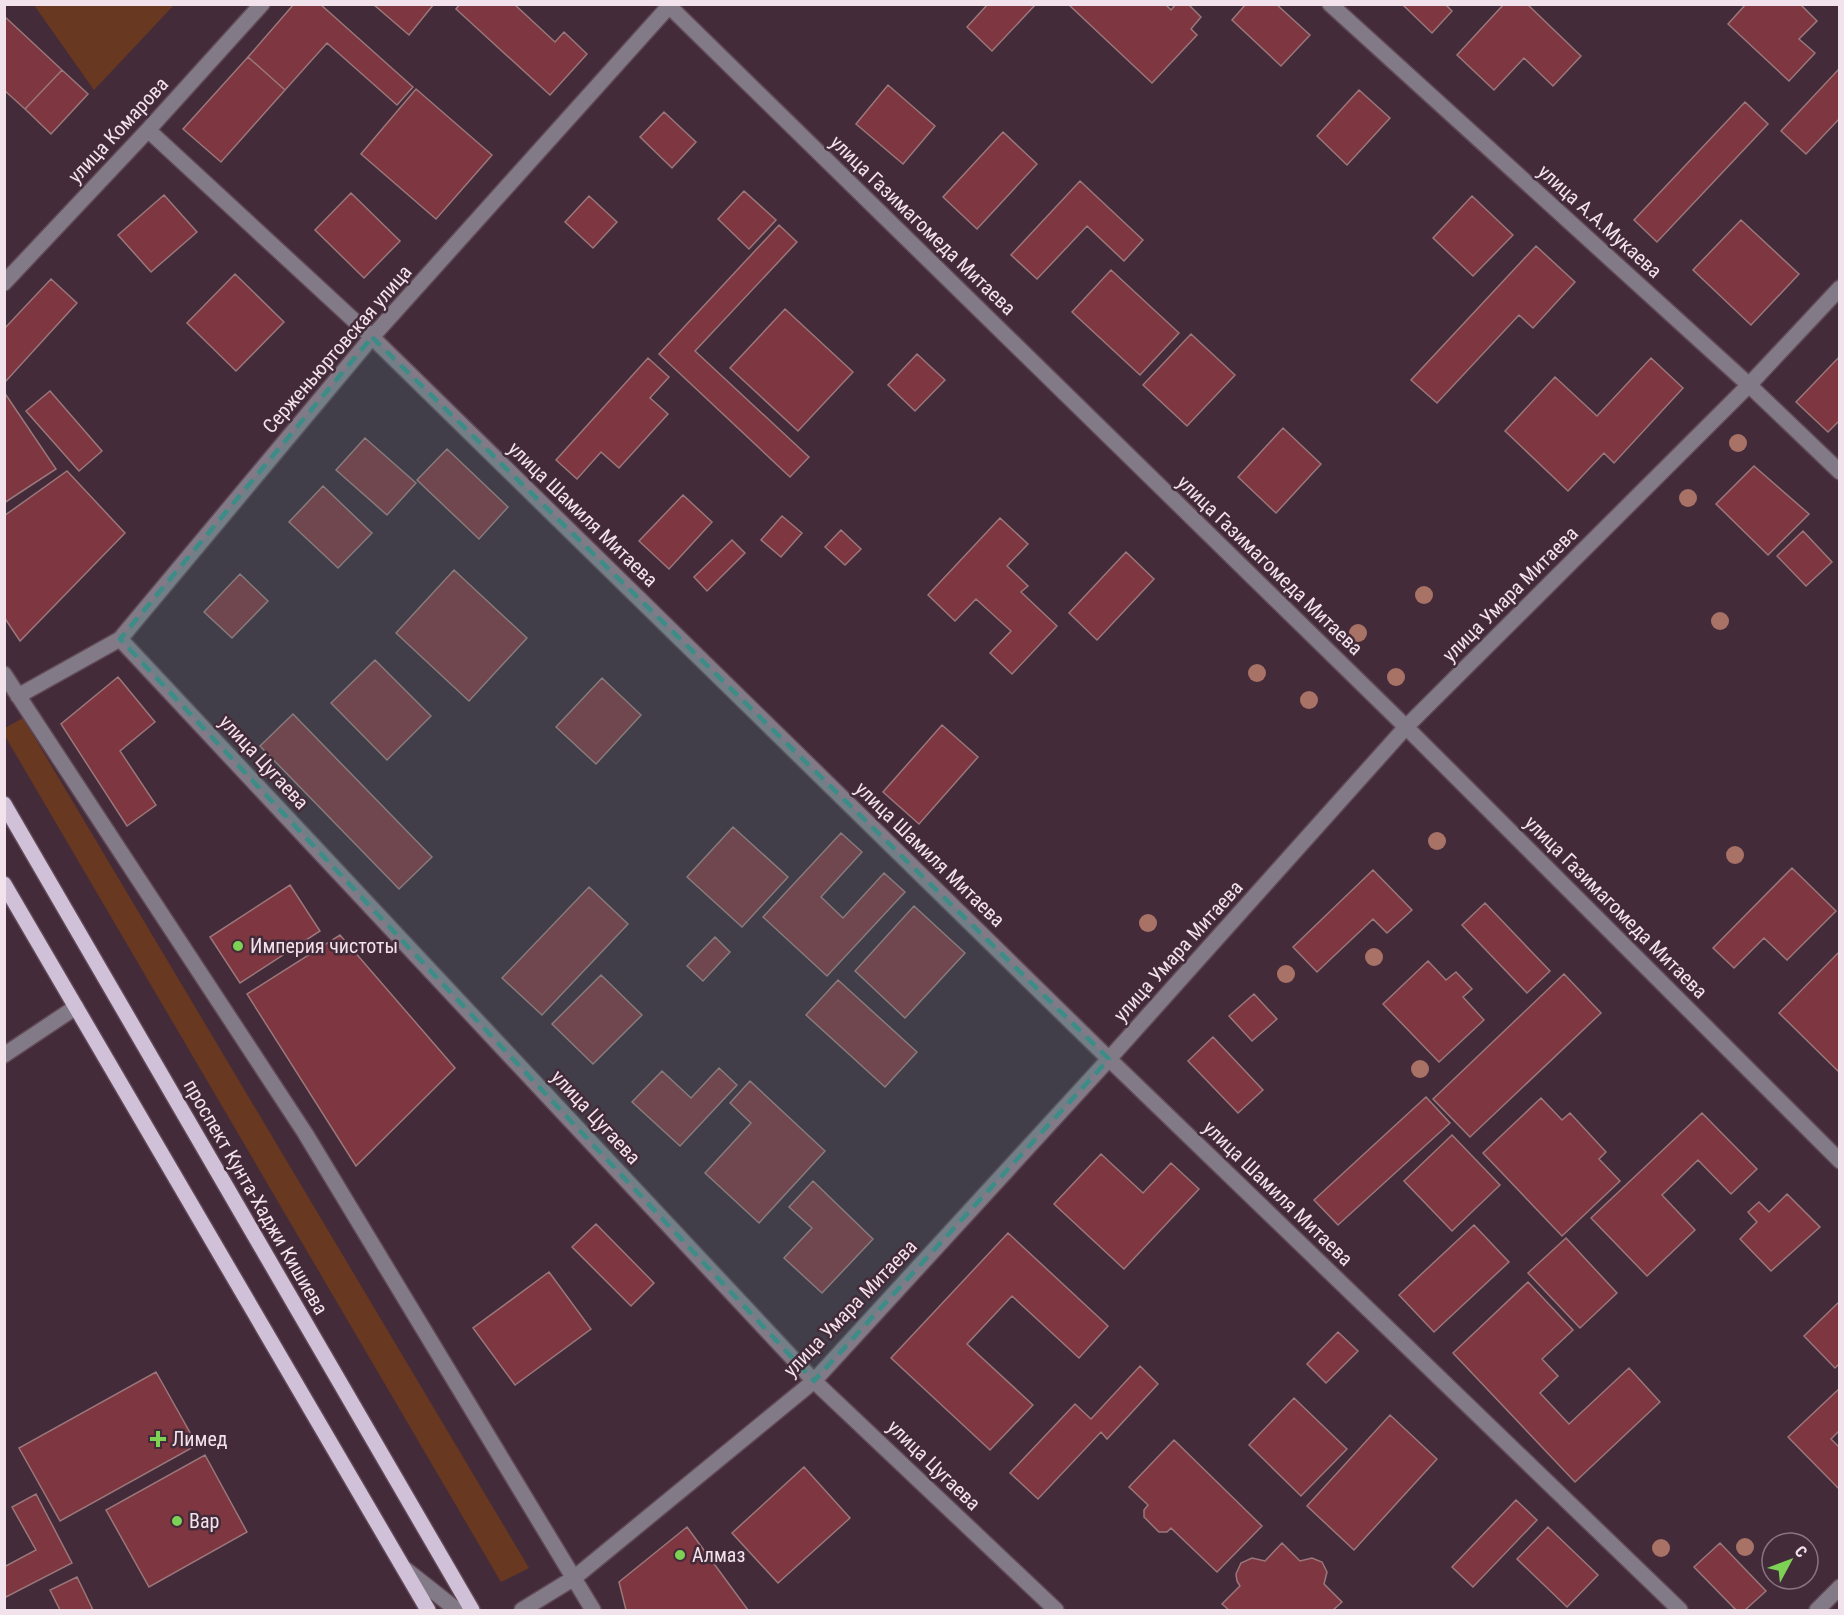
<svg xmlns="http://www.w3.org/2000/svg" width="1844" height="1615" viewBox="0 0 1844 1615" font-family="'Roboto Condensed',sans-serif">
<style>
.green{fill:#693821}
.building{fill:#7e3640;stroke:#9a777a;stroke-width:1.5}
.lines{fill:none;stroke-linecap:round;stroke-linejoin:round}
.minor-casing{stroke:#604856;stroke-width:18}
.major-casing{stroke:#604856;stroke-width:18}
.minor{stroke:#827b87;stroke-width:15}
.major{stroke:#d0c1d9;stroke-width:15}
.tree{fill:#a97266}
.marked{fill:#3c8c87;fill-opacity:0.2;stroke:#3c8c87;stroke-width:4.5;stroke-dasharray:12 8;stroke-linejoin:round}
.poi-dot{fill:#7dd154;stroke:#442b3a;stroke-width:2}
.labels{text-anchor:middle;dominant-baseline:central;stroke-width:5;stroke-linejoin:round;paint-order:stroke}
.street-label{font-size:20px;fill:#f2e2eb;stroke:#442b3a}
.poi-label{font-size:20px;fill:#f2e2eb;stroke:#442b3a;text-anchor:start}
</style>
<rect width="100%" height="100%" fill="#442b3a"/>
<!-- green -->
<path class="green" d="M34 5H174L94 90Z
M23 718 529 1568 501 1582 5 736V728Z"/>
<!-- building -->
<path class="building" d="M294 4H320L413 87 397 105 327 43 285 90 248 57Z
M373 4H434L409 35Z
M460 4H514L555 42 564 32 587 54 550 95 456 9Z
M988 4H1036L992 51 967 27Z
M1068 4H1165L1171 10 1176 4H1188L1201 17 1191 29 1197 35 1152 83Z
M1246 4H1276L1310 35 1281 66 1232 20Z
M1402 4H1445L1452 11 1432 33Z
M1504 4H1527L1581 56 1553 86 1524 58 1494 90 1457 55Z
M1746 4H1800L1817 21 1799 39 1815 53 1789 81 1728 24Z
M4 16 62 70 25 109 4 90Z
M248 57 285 90 221 162 183 129Z
M62 70 88 94 51 134 25 109Z
M1838 70 1840 72V118L1806 154 1781 131Z
M888 85 935 126 903 164 856 124Z
M416 89 492 155 436 219 361 154Z
M1359 90 1390 118 1347 165 1317 136Z
M1745 102 1768 124 1657 242 1634 220Z
M664 112 696 142 672 168 640 137Z
M1003 132 1037 164 977 229 943 197Z
M1080 181 1143 240 1124 261 1087 226 1037 279 1011 255Z
M744 191 776 220 749 249 718 219Z
M351 193 400 241 364 278 315 230Z
M164 195 197 232 151 272 118 235Z
M589 196 617 222 593 248 565 222Z
M1472 196 1513 235 1473 276 1433 238Z
M1741 220 1799 274 1751 325 1693 270Z
M779 225 797 242 695 351 809 457 790 477 659 354Z
M1536 246 1575 282 1533 328 1519 315 1437 403 1411 380Z
M1111 270 1179 333 1140 375 1072 312Z
M235 274 284 322 236 371 187 323Z
M51 279 77 303 6 381 4 379V329Z
M785 309 853 372 798 431 730 368Z
M1191 334 1235 375 1187 426 1143 385Z
M917 354 945 380 915 411 888 385Z
M1840 356V420L1828 432 1796 402Z
M648 358 669 377 650 398 668 414 619 468 601 452 577 479 556 460Z
M1651 358 1683 388 1614 463 1604 453 1568 491 1505 431 1555 377 1597 416Z
M50 391 102 451 79 471 26 411Z
M4 392 56 469 4 503Z
M1283 428 1321 464 1276 513 1238 477Z
M365 438 416 483 387 515 336 470Z
M447 449 508 507 479 539 417 480Z
M1754 466 1809 514 1768 555 1716 504Z
M67 471 125 533 20 641 4 617V516Z
M323 486 372 533 338 568 289 522Z
M683 495 712 522 669 569 639 541Z
M782 516 802 533 781 557 761 540Z
M1000 518 1028 544 1007 566 1028 586 1021 592 1057 626 1012 674 990 653 1011 631 976 599 955 621 928 595Z
M841 530 861 549 845 565 825 547Z
M1803 531 1832 562 1806 586 1777 556Z
M732 540 745 553 707 591 694 577Z
M1126 552 1154 579 1097 640 1069 613Z
M454 570 527 638 469 701 396 633Z
M240 574 268 601 232 638 204 612Z
M375 660 431 716 387 760 331 703Z
M118 677 155 722 120 751 156 805 127 826 61 724Z
M602 678 641 715 596 764 556 727Z
M293 714 432 857 399 889 260 746Z
M942 725 978 757 919 824 883 792Z
M733 827 788 877 742 927 687 877Z
M841 833 862 852 821 897 843 918 884 873 905 892 827 976 763 917Z
M1792 868 1836 911 1787 960 1764 938 1734 968 1713 948Z
M1373 870 1412 910 1387 933 1373 919 1317 972 1293 947Z
M290 885 320 931 240 983 210 937Z
M589 887 628 924 542 1015 502 978Z
M1485 903 1550 971 1527 993 1462 925Z
M914 906 965 953 905 1018 855 971Z
M340 935 455 1068 356 1166 247 994Z
M715 937 730 952 703 981 687 966Z
M1840 951V1073L1779 1013Z
M1428 961 1446 980 1456 972 1472 989 1463 997 1484 1020 1439 1062 1383 1004Z
M1564 974 1601 1013 1470 1137 1433 1099Z
M601 975 642 1015 593 1064 552 1024Z
M838 980 917 1052 885 1087 806 1015Z
M1254 994 1277 1019 1252 1041 1229 1016Z
M1213 1037 1263 1090 1238 1113 1188 1061Z
M719 1068 737 1085 680 1146 632 1102 662 1071 691 1098Z
M750 1081 825 1151 759 1223 705 1173 751 1123 730 1103Z
M1426 1097 1450 1123 1338 1225 1314 1200Z
M1541 1098 1562 1120 1570 1113 1606 1152 1599 1159 1620 1181 1562 1236 1483 1153Z
M1702 1113 1757 1169 1731 1194 1698 1160 1662 1195 1695 1230 1647 1276 1591 1218Z
M1452 1135 1500 1185 1452 1231 1404 1181Z
M1101 1154 1143 1193 1171 1163 1199 1189 1124 1269 1054 1204Z
M813 1181 873 1239 822 1293 784 1258 812 1228 789 1207Z
M1787 1194 1820 1227 1771 1271 1740 1239 1757 1222 1748 1212 1759 1202 1769 1212Z
M596 1224 654 1283 631 1306 572 1247Z
M1474 1225 1509 1262 1434 1332 1399 1295Z
M1008 1233 1108 1326 1079 1358 1012 1296 967 1344 1033 1405 990 1450 891 1358Z
M1566 1238 1617 1293 1580 1328 1528 1273Z
M549 1272 591 1329 515 1385 473 1328Z
M1528 1282 1573 1330 1542 1359 1558 1376 1540 1393 1569 1424 1629 1368 1660 1402 1575 1482 1453 1353Z
M1840 1301V1363L1835 1368 1804 1336Z
M1338 1332 1358 1351 1326 1383 1307 1364Z
M1140 1366 1158 1384 1107 1439 1101 1432 1038 1499 1010 1473 1075 1404 1091 1419Z
M156 1372 197 1445 60 1521 19 1448Z
M1840 1388V1430L1831 1439 1840 1448V1490L1788 1437Z
M1294 1398 1347 1449 1301 1496 1249 1445Z
M1390 1415 1437 1459 1354 1550 1307 1506Z
M1174 1440 1262 1526 1217 1572 1171 1528 1167 1532H1159L1144 1517V1510L1148 1505 1129 1487Z
M205 1455 247 1532 149 1587 106 1510Z
M804 1467 850 1518 778 1583 732 1533Z
M36 1494 72 1563 4 1598V1567L36 1550 12 1507Z
M1516 1500 1537 1520 1473 1587 1452 1567Z
M687 1527 748 1610H626L619 1582Z
M1548 1527 1598 1575 1567 1607 1517 1559Z
M1282 1543 1300 1561 1312 1558 1322 1562 1327 1572 1324 1584 1342 1602 1333 1610H1229L1222 1604 1240 1586 1237 1581 1236 1574 1241 1563 1252 1558 1265 1561Z
M1720 1543 1766 1591 1745 1610H1736L1694 1567Z
M77 1577 93 1610H60L50 1590Z"/>
<g class="lines">
<!-- minor casing -->
<g class="minor-casing">
<path id="minor" d="M667 4 1406 727 1840 1161
M1330 4 1749 385 1840 472
M148 130 372 337 1109 1059 1680 1610
M4 283 148 130 262 4
M120 639 814 1381 1056 1610
M4 674 305 1133 593 1610
M18 696 120 639 372 337 671 4
M4 1055 76 1007
M405 1569 457 1610
M522 1610 574 1578 814 1381 1109 1059 1406 727 1749 385 1840 288
M1817 1610 1840 1587"/>
</g>
<!-- major casing -->
<g class="major-casing">
<path id="major" d="M4 804 472 1610
M4 884 428 1610"/>
</g>
<!-- minor -->
<use href="#minor" class="minor"/>
<!-- major -->
<use href="#major" class="major"/>
</g>
<!-- trees -->
<g class="tree">
<circle cx="1738" cy="443" r="9"/>
<circle cx="1688" cy="498" r="9"/>
<circle cx="1424" cy="595" r="9"/>
<circle cx="1720" cy="621" r="9"/>
<circle cx="1358" cy="633" r="9"/>
<circle cx="1257" cy="673" r="9"/>
<circle cx="1396" cy="677" r="9"/>
<circle cx="1309" cy="700" r="9"/>
<circle cx="1437" cy="841" r="9"/>
<circle cx="1735" cy="855" r="9"/>
<circle cx="1148" cy="923" r="9"/>
<circle cx="1374" cy="957" r="9"/>
<circle cx="1286" cy="974" r="9"/>
<circle cx="1420" cy="1069" r="9"/>
<circle cx="1745" cy="1547" r="9"/>
<circle cx="1661" cy="1548" r="9"/>
</g>
<!-- marked area -->
<path class="marked" d="M372 337 1109 1059 814 1381 120 639Z"/>
<!-- markers -->
<g class="poi-dot">
<circle cx="238" cy="946" r="6"/>
<path d="M155 1430h6v6h6v6h-6v6h-6v-6h-6v-6h6z"/>
<circle cx="177" cy="1521" r="6"/>
<circle cx="680" cy="1555" r="6"/>
</g>
<g class="labels">
<!-- street labels -->
<g class="street-label">
<text transform="translate(118 130) rotate(-47)">улица Комарова</text>
<text transform="translate(1600 221) rotate(42)">улица А.А.Мукаева</text>
<text transform="translate(923 225) rotate(44)">улица Газимагомеда Митаева</text>
<text transform="translate(337 349) rotate(-49)">Серженьюртовская улица</text>
<text transform="translate(583 514) rotate(44)">улица Шамиля Митаева</text>
<text transform="translate(1270 565) rotate(44)">улица Газимагомеда Митаева</text>
<text transform="translate(1510 594) rotate(-45)">улица Умара Митаева</text>
<text transform="translate(264 762) rotate(47)">улица Цугаева</text>
<text transform="translate(930 854) rotate(44)">улица Шамиля Митаева</text>
<text transform="translate(1616 907) rotate(45)">улица Газимагомеда Митаева</text>
<text transform="translate(1178 951) rotate(-48)">улица Умара Митаева</text>
<text transform="translate(596 1117) rotate(47)">улица Цугаева</text>
<text transform="translate(1278 1193) rotate(44)">улица Шамиля Митаева</text>
<text transform="translate(256 1197) rotate(60)">проспект Кунта-Хаджи Кишиева</text>
<text transform="translate(850 1308) rotate(-46)">улица Умара Митаева</text>
<text transform="translate(934 1465) rotate(44)">улица Цугаева</text>
</g>
<!-- poi labels -->
<g class="poi-label">
<text x="250" y="946">Империя чистоты</text>
<text x="172" y="1439">Лимед</text>
<text x="189" y="1521">Вар</text>
<text x="692" y="1555">Алмаз</text>
</g>
</g>
<!-- border -->
<rect width="1844" height="1615" fill="none" stroke="#f2e2eb" stroke-width="12"/>
<!-- north arrow -->
<g transform="translate(1790 1561) rotate(49)"><circle r="28" fill="#442b3a" stroke="#8a7481" stroke-width="1.5"/>
<path d="M0-4.5L10 22L0 15L-10 22Z" fill="#7dd154"/>
<text y="-9" font-size="16" font-weight="bold" text-anchor="middle" fill="#f2e2eb">С</text>
</g>
</svg>
